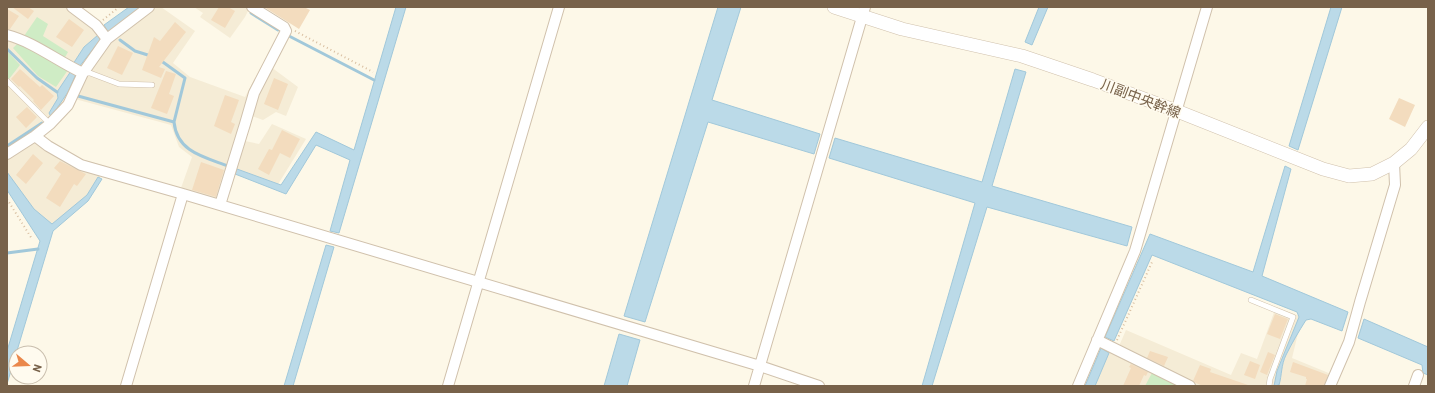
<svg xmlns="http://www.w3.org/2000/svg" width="1435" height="393" viewBox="0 0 1435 393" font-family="Barlow,'Noto Sans JP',sans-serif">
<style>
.residential{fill:#f5ecd6}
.green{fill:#cfecc5}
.water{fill:#bbdae8;stroke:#a1c8da}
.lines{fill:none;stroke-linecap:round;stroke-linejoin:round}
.stream{stroke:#a1c8da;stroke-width:3}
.building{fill:#f3dcbe}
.service-casing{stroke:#d0c1ac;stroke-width:6}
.minor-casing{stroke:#d0c1ac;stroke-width:12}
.tertiary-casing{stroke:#d0c1ac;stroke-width:14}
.path{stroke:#d9bfa1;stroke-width:2;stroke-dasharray:1 3;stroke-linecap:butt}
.service{stroke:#fff;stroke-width:5}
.minor{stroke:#fff;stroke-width:10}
.tertiary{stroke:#fff;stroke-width:13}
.labels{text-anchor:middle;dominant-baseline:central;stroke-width:3;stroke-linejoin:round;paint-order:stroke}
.street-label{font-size:14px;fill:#78624a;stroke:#fffbef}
</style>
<rect width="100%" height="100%" fill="#fdf8e8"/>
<!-- residential -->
<path class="residential" d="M7 7H66L111 41 157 7H161L195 31 173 63 190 77 245 97 262 65 271 67 298 87 286 116 276 112 263 120 252 116 245 141 259 144 272 124 306 139 277 186 227 172 216 201 181 188 192 157 179 147 171 125 75 99 67 115 43 136 81 159 106 166 87 199 47 230 7 182Z
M194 7H250L245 17 230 38 200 17 203 13Z
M1276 307 1302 317 1292 358 1331 374 1336 386H1093L1108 350 1116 353 1126 330 1231 375 1241 353 1257 359Z"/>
<!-- green -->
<path class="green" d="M37 17 48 24 43 36 68 52 64 59 24 36Z
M19 42 68 70 56 87 38 76 13 48Z
M7 51 20 65 9 79 7 77Z
M1153 371 1179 386H1145Z"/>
<!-- water -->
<path class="water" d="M129 7H141L108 32 104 25Z
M396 7H406L339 233 330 231 350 160 316 145 286 194 235 174 237 169 281 185 316 132 354 150Z
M718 7H741L712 100 820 134 814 154 708 122 645 322 624 316Z
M1039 7H1048L1032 45 1025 42Z
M1331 7H1342L1298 150 1289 146Z
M98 35 100 40 79 67 73 64 84 47Z
M1015 69 1026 72 992 186 1132 227 1127 246 987 207 932 386H922L975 203 829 158 835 138 982 182Z
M71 71 76 74 68 92 51 117 49 113 58 98 57 92Z
M1285 166 1291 169 1262 276 1348 312 1342 331 1311 319 1306 320C1299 331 1292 343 1286 355 1281 365 1282 375 1279 385L1274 386 1277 371 1299 317 1297 312 1152 255 1114 341 1105 337 1150 234 1253 272Z
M7 172 34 209 52 224 87 195 98 177 102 179 88 201 53 231 7 384V351L40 241 7 190Z
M326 245 334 247 293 386H284Z
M1364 319 1428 347V375L1423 373 1422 365 1358 338Z
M619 334 640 340 627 386H604Z
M1101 348 1109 353 1095 386H1085Z"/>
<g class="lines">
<!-- stream -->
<path class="stream" d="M251 13 278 30
M289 36 374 80
M120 40 135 51 151 56
M7 49 37 78 57 92
M160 60 185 78 174 122C177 152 204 157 228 166
M78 96 174 122
M7 146 42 123
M7 253 38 249"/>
</g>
<!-- building -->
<path class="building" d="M12 7H28L34 11 28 19Z
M219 7H228L235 11 225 28 211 20Z
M264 7H304L310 10 299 29Z
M7 9 19 16 10 29H7Z
M69 19 84 30 72 47 56 37Z
M175 22 186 32 159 67 165 69 161 78 142 70 154 37 160 41Z
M118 46 133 53 122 75 107 68Z
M20 69 40 87 42 85 54 96 41 110 33 101 34 100 20 86 19 87 11 79Z
M166 71 176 74 169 94 174 96 167 114 151 108Z
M274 78 288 84 278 110 264 104Z
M225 95 239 100 231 122 235 124 231 134 214 126Z
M1399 98 1415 105 1405 127 1389 119Z
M27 107 37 117 26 128 16 117Z
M282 130 300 139 290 158 280 153 269 175 258 169 269 149 272 150Z
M33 154 43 163 26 184 16 175Z
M60 161 86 174 77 186 74 184 60 207 46 198 61 174 54 168Z
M201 162 224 170 216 197 192 190Z
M1275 314 1288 319 1280 339 1267 334Z
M1150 351 1168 357 1164 366 1147 358Z
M1268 352 1275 355 1267 375 1260 372Z
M1250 361 1260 365 1255 379 1244 375Z
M1293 362 1328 375 1324 386H1305L1307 379H1306V377L1290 372Z
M1131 364 1148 372 1146 376 1144 375 1139 386H1123L1131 368 1129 367Z
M1200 365 1211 369 1210 372 1248 385V386H1203L1196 383 1193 381Z"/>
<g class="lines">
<!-- service casing -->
<g class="service-casing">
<path id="service" d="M84 73H90L119 84 152 85
M7 81 50 124
M1251 300 1293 317 1270 379 1269 386"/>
</g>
<!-- minor casing -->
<g class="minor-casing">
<path id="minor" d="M72 7 96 25 107 39
M7 35C34 42 57 61 83 73
M35 136 48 146 81 165 183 194 760 366 819 386
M7 154 35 136 50 124 68 105 83 73 107 39 149 7
M220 205 245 124 254 93 286 31 284 27 252 7
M1097 340 1190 386
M126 386 183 194
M448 386 559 7
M754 386 865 7
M1078 386 1135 251 1207 7
M1330 386 1349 342 1360 302 1395 185 1394 163
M1414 386 1418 375"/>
</g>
<!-- tertiary casing -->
<g class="tertiary-casing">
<path id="tertiary" d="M834 7 902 29 1022 56 1093 80 1177 111 1323 169 1349 176 1372 174 1394 163 1411 149 1428 127"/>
</g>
<!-- path -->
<path class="path" d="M103 20 119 7
M295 31 373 72
M7 199 32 239
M1117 340 1153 260"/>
<!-- service -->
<use href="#service" class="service"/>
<!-- minor -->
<use href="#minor" class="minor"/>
<!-- tertiary -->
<use href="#tertiary" class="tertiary"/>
</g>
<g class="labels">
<!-- street labels -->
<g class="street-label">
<text transform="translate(1141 98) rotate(21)">川副中央幹線</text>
</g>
</g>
<!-- border -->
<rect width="1435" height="393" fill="none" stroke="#78624a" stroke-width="16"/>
<!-- north arrow -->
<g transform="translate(28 365) rotate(109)"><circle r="19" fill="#fffbef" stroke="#c9bead"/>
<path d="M0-3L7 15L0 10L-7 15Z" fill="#ea874a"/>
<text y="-6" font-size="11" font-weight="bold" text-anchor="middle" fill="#78624a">N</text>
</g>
</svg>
